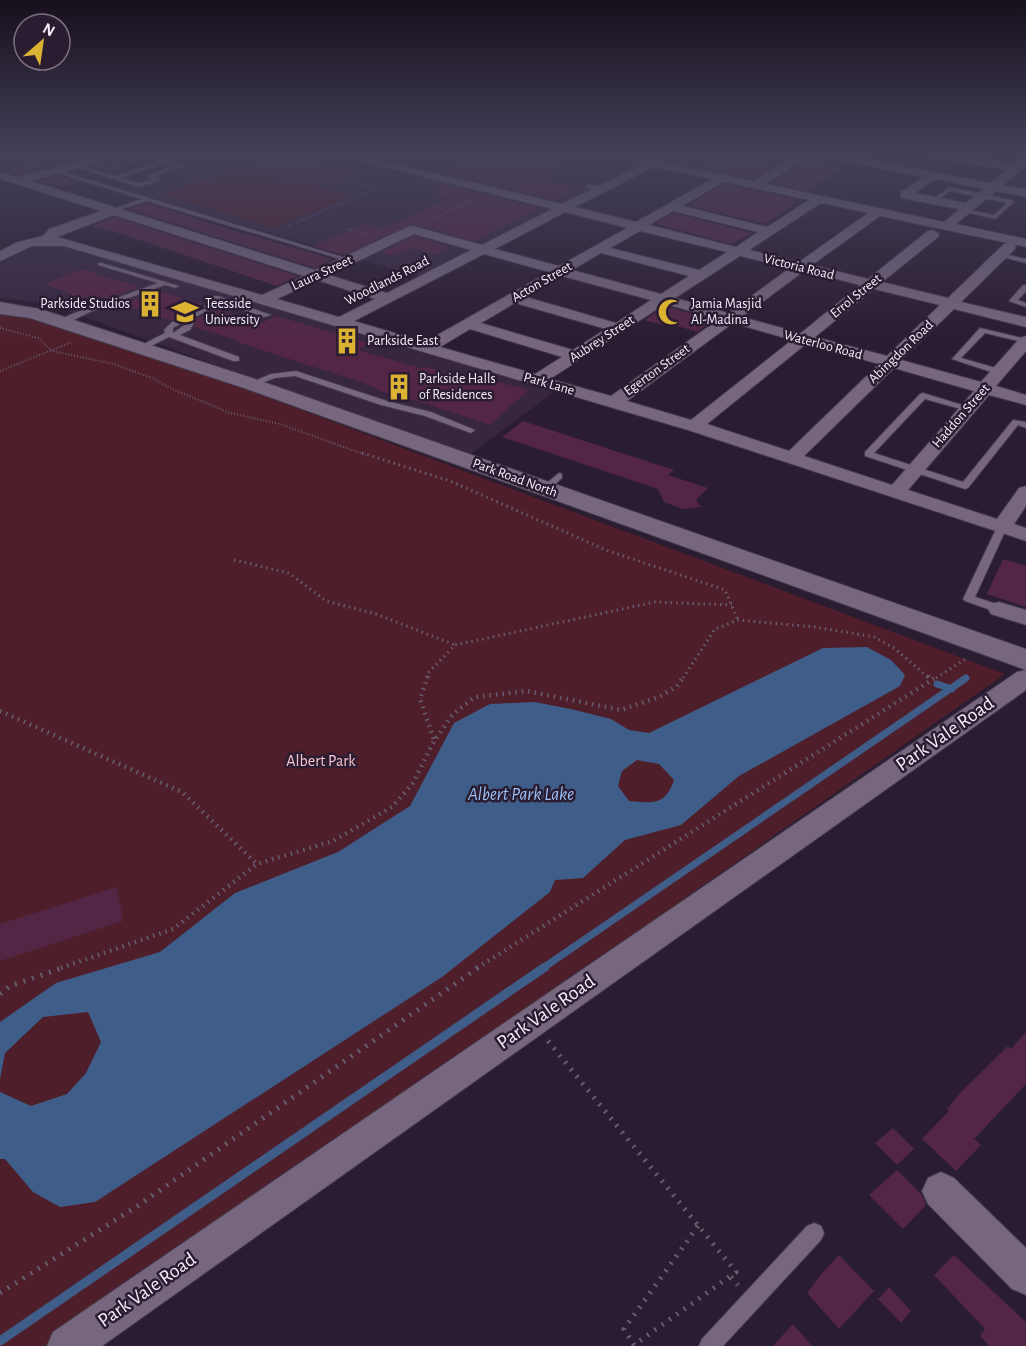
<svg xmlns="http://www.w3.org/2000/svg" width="1026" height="1346" viewBox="0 0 1026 1346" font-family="'Alegreya Sans',sans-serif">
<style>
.built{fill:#372640}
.green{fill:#4e1f2b}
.water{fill:#3f5d89;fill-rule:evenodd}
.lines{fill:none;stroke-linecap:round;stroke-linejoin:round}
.stream-far1{stroke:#3f5d89;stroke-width:7}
.stream{stroke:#3f5d89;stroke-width:9}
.building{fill:#532645}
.service-casing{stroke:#44394b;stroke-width:2}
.pedestrian-casing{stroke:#44394b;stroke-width:2}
.minor-casing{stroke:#44394b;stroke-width:2}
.tertiary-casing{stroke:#44394b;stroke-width:2}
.secondary-casing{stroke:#44394b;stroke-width:1}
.path-far3{stroke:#685c6f;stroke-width:2;stroke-dasharray:1 2;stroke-linecap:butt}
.path-far2{stroke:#685c6f;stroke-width:3;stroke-dasharray:1.5 4;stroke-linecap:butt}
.path-far1{stroke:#685c6f;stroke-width:4.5;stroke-dasharray:1.5 5;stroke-linecap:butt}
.path{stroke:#685c6f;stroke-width:5;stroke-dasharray:2 7;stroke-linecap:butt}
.service{fill:#76677f;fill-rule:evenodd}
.pedestrian{fill:#76677f;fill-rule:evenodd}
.minor{fill:#76677f;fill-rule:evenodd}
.tertiary{fill:#76677f;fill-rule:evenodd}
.secondary{fill:#76677f;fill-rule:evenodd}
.labels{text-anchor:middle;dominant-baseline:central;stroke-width:5;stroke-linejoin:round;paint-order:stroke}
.far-street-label{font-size:14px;fill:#f6edfc;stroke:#2a1c31}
.far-poi-label{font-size:14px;fill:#f6edfc;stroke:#2a1c31;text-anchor:start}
.park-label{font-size:16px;fill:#f9c1cb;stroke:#2a1c31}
.water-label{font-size:18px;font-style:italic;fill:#9cc1f8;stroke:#2a1c31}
.near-street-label{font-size:20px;fill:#f6edfc;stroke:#2a1c31}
</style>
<rect width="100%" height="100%" fill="#2a1c31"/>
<!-- built -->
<path class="built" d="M134 152H739L732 157 776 166 750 181 658 161 340 323 561 387 467 457 46 303 0 298V258L47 240 330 320 421 277 114 187 177 166Z"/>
<!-- green -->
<path class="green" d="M239 167 340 193 350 197 273 228 161 194Z
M0 308 35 310 1005 674 45 1346H0Z"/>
<!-- water -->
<path class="water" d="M867 647 891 660 905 675 900 686 739 776 681 825 625 840 583 878 555 880 550 892 442 977 95 1202 60 1207 33 1192 5 1159H0V1092L31 1106 67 1094 86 1073 101 1042 88 1012 43 1017 5 1053 0 1079V1022L56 983 160 952 235 893 338 852 410 806 454 723 490 704 534 702 571 709 611 719 629 730 649 733 823 648ZM637 760 659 764 674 780C665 806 653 803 629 801L618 786 622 771Z"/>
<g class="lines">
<!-- stream-far1 -->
<path class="stream-far1" d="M937 684 952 689
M543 968 966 678"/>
<!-- stream -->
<path class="stream" d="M0 1341 545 967"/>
</g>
<!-- building -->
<path class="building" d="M31 152H105L18 175 5 171 25 165 8 159Z
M209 152H292L358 169 340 180 333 182 327 181 315 186 208 157Z
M460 152H592L593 154 538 179 580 188 556 200 447 174Z
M669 152H797L754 179 668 161 673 156Z
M129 155 147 160 110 172 90 166Z
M812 157 848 164 808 191 772 183Z
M57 176 78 182 62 187 39 181Z
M441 184 540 208 475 241 413 224 343 255 313 246 363 224 384 228 448 199 434 196Z
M724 184 795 199 790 202 796 203 765 224 688 205Z
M147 203 226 228 333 259 315 268 128 209Z
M674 213 751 233 732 244 656 224Z
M114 217 298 276 277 286 128 236 91 226Z
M414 236 451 247 435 255 412 248 393 256 381 252Z
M81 269 139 287 99 302 86 297 82 299 45 284Z
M159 291 203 304 190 310 189 316 191 318H198L217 309 262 323 276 316 369 343 358 350 420 368 428 367 473 382 480 377 529 390 490 425 390 392 388 394 366 384 238 342 240 341 194 327 195 321 184 317 172 320 162 318 120 304Z
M665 306 714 320 697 332 671 324 666 326 645 320Z
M523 421 674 470 668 475 708 488 696 500 701 507 682 509 664 502 658 489 502 437Z
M1003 559 1026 566V607L987 594Z
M117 887 123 921 0 961V924Z
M1026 1032V1084L974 1139 981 1145 956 1171 922 1139 949 1111 947 1109 960 1093 1008 1046 1011 1049Z
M893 1128 914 1149 897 1165 875 1143Z
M897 1170 922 1195 926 1205 903 1229 869 1195Z
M839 1255 874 1291 839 1329 807 1293 823 1272Z
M954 1255 1026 1322V1346H989L980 1336 985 1329 934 1275Z
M889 1287 911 1311 901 1323 878 1299Z
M793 1324 812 1346H773Z"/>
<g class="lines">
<!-- service casing -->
<g class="service-casing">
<path id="service" d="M127 152H137L185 166 182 168 166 163 121 178 138 183 153 180 149 177V175L170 167 175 168 156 176 160 179V181L138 187 72 166 75 164 115 176 159 162Z
M53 170H57L352 260 347 261 147 201 111 212V210L141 199 53 172Z
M588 184 603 188 604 189 601 191 586 187Z
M949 187 1011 200 1014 202 995 219 961 211 964 209 994 215 1007 203 950 191 936 202H932V200Z
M1000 253 1026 259V263L998 256 997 255Z
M98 263H102L179 286 175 288 165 285 90 312 65 324H59V320L72 314 158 283 98 265Z
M1023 285H1026V291L1018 300 1026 303V307L1009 301Z
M212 296H218L271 315 264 317 224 303 197 316H191V312L217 301 212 300Z
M183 319 194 323 190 330 180 335 239 357V361H233L169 337 143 350 136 348 165 333 164 330 172 322ZM180 324H186L173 333V328Z
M980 328 1026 339V343L985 333 961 358 1003 370V374H997L952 359Z
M296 371 387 401 431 412 475 430 471 433 468 432 425 416 381 405 295 376 275 378 251 387 247 384 271 374Z
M923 393 972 408 968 411 925 399 874 453 963 482 1013 420 1026 422V428L1018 425 968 488 965 489 865 456V452L920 394Z
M559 473 562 474V478L548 491H542V487Z
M1002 524 1007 527 975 597 1003 606 1005 609 999 613 965 601 963 599 997 527Z
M814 1223 821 1226 824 1233 821 1240 723 1346H699L702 1339 807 1226Z"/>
</g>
<!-- pedestrian casing -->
<g class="pedestrian-casing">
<path id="pedestrian" d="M594 152H611L656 163 652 166Z"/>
</g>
<!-- minor casing -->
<g class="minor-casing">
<path id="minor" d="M114 152H132L31 181 315 270 408 227 413 226 482 245 552 209 359 161V157L363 156 562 204 666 153 671 156 663 162 754 181 801 152H830L991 183 1007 170 928 155 923 152H947L1014 164 1026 157V166L1003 185 1026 189V197L996 191 956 224 1026 239V247L1014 244 1016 247 1014 250 961 302 1026 317V327L954 309 901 360 981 382 1020 338 1026 336V351L996 386 1026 395V405L989 395 908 490 997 519 1019 488 1026 486V506L1014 524 1026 528V541L688 430 64 246H32L0 261V251L18 242 43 236 49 229 101 211 0 179V172L18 177ZM812 155 923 177 901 192V198L959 209 944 222 766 184ZM654 167 712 179 636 222 575 207ZM935 179 984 189 966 203 915 193ZM724 182 809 200 767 227 682 206ZM821 203 868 213 799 262 749 250ZM673 211 758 232 736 247 649 225ZM565 212 627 228 559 266 495 249ZM114 215 304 276 262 295 57 237ZM880 216 1008 243 1004 244 948 298 882 282 938 237 939 234 933 230 928 231 868 279 812 265ZM640 231 727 252 699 270 610 248ZM414 234 471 250 387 293 329 275ZM601 253 689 276 661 294 572 270ZM484 254 549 272 425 342 354 321ZM740 256 790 268 728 313 675 298ZM804 271 860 285 801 333 742 317ZM562 276 651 300 616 323 526 297ZM317 280 375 299 339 317 277 299ZM874 289 940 305 887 356 815 337ZM515 303 606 329 573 350 481 323ZM665 304 719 319 611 396 550 379ZM733 323 792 340 691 420 627 401ZM470 329 562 357 535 374 440 347ZM806 344 879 364 789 451 707 424ZM894 368 974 391 892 485 804 456Z
M999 602 1026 610V625L991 614 988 609 991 604Z
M1026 670V690L102 1346H47L53 1332 1017 672Z
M941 1172 954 1178 1026 1248V1295L1012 1289 928 1204 922 1191 928 1178Z"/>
</g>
<!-- tertiary casing -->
<g class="tertiary-casing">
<path id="tertiary" d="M0 302 40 309 258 380 1026 649V670L244 388 30 318 0 314Z"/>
</g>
<!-- secondary casing -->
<g class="secondary-casing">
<path id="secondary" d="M0 152H16L14 155 0 159Z"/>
</g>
<!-- path-far3 -->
<path class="path-far3" d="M320 152 352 160
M508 156 527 160
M492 158 521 164
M199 170 225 161 234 162 252 152
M501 171 528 160
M350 182 354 197
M351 182 367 172
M165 192 215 175 199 170
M430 220 475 199
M288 226 375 189 350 182
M348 229 369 235
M0 328 38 338 52 351 114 364 152 378 172 389 230 413 280 424 366 455
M0 371 72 342"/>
<!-- path-far2 -->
<path class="path-far2" d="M362 453 450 481 606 550 725 590 738 620
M234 560 289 573 326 601 376 614 455 645
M427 678 429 672 455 645 655 602 732 605
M683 678 715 629 738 620 815 627 874 637 894 648 929 678
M936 678 967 658"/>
<!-- path-far1 -->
<path class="path-far1" d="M428 676 420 699 434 740
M928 676 931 679
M0 711 182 792 257 864
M61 968 173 929 257 864 333 841 392 807 413 783 434 741 453 714 475 697 527 691 621 710 659 697 677 686 684 676
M477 968 938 676"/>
<!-- path -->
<path class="path" d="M0 994 10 986 65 967
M548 1041 736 1272 634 1345 624 1329 698 1226
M731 1277 738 1285
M0 1293 136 1207 479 967"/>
<!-- service -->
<use href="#service" class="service"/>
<!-- pedestrian -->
<use href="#pedestrian" class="pedestrian"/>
<!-- minor -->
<use href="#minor" class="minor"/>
<!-- tertiary -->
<use href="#tertiary" class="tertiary"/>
<!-- secondary -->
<use href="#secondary" class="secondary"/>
</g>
<!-- sky -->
<linearGradient id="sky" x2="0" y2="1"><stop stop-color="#170f1b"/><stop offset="0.45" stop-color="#44405a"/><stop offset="1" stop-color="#44405a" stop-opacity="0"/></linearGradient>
<rect width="1026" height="341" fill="url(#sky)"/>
<!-- icons -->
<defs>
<g id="building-bare" transform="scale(2.07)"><path d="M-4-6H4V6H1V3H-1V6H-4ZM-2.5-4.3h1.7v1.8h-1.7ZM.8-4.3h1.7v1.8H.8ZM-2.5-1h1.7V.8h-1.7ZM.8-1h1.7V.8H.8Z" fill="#dcb233" stroke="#2a1c31" stroke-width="2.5" paint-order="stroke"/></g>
<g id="university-bare" transform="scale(2.07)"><path d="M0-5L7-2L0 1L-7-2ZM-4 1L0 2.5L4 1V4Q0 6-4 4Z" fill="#dcb233" stroke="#2a1c31" stroke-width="2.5" paint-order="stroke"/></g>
<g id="mosque-bare" transform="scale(2.07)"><path d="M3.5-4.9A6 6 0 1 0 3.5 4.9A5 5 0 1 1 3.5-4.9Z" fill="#dcb233" stroke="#2a1c31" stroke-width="2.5" paint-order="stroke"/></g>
</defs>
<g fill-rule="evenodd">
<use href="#building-bare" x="150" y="304"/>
<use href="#university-bare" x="185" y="312"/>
<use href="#mosque-bare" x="671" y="312"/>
<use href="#building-bare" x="347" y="341"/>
<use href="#building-bare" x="399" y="387"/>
</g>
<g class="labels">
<!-- far-street labels -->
<g class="far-street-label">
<text transform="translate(799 267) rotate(14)">Victoria Road</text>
<text transform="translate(322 273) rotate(-25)">Laura Street</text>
<text transform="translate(387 281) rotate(-27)">Woodlands Road</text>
<text transform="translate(542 282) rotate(-30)">Acton Street</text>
<text transform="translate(856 296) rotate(-39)">Errol Street</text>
<text transform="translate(602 339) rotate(-33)">Aubrey Street</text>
<text transform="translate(823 345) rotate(15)">Waterloo Road</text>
<text transform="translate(901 352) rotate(-44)">Abingdon Road</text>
<text transform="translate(657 370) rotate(-36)">Egerton Street</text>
<text transform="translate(549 384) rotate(16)">Park Lane</text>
<text transform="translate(961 416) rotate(-49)">Haddon Street</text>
<text transform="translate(515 478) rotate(20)">Park Road North</text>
</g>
<!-- far-poi labels -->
<g class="far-poi-label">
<text x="130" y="304" text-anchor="end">Parkside Studios</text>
<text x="205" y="304">Teesside<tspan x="205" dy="16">University</tspan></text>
<text x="691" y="304">Jamia Masjid<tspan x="691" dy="16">Al-Madina</tspan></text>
<text x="367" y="341">Parkside East</text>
<text x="419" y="379">Parkside Halls<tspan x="419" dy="16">of Residences</tspan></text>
</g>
<!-- park labels -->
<g class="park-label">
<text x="321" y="761">Albert Park</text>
</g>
<!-- water labels -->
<g class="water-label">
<text x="521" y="795">Albert Park Lake</text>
</g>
<!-- near-street labels -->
<g class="near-street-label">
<text transform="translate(945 734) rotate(-35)">Park Vale Road</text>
<text transform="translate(546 1012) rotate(-35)">Park Vale Road</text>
<text transform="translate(147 1290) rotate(-35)">Park Vale Road</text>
</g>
</g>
<!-- north arrow -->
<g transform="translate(42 42) rotate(29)"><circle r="28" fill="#2a1c31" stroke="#7c7082" stroke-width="1.5"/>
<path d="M0-4.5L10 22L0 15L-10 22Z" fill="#dcb233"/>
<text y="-9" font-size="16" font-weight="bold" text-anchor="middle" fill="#f6edfc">N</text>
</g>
</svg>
